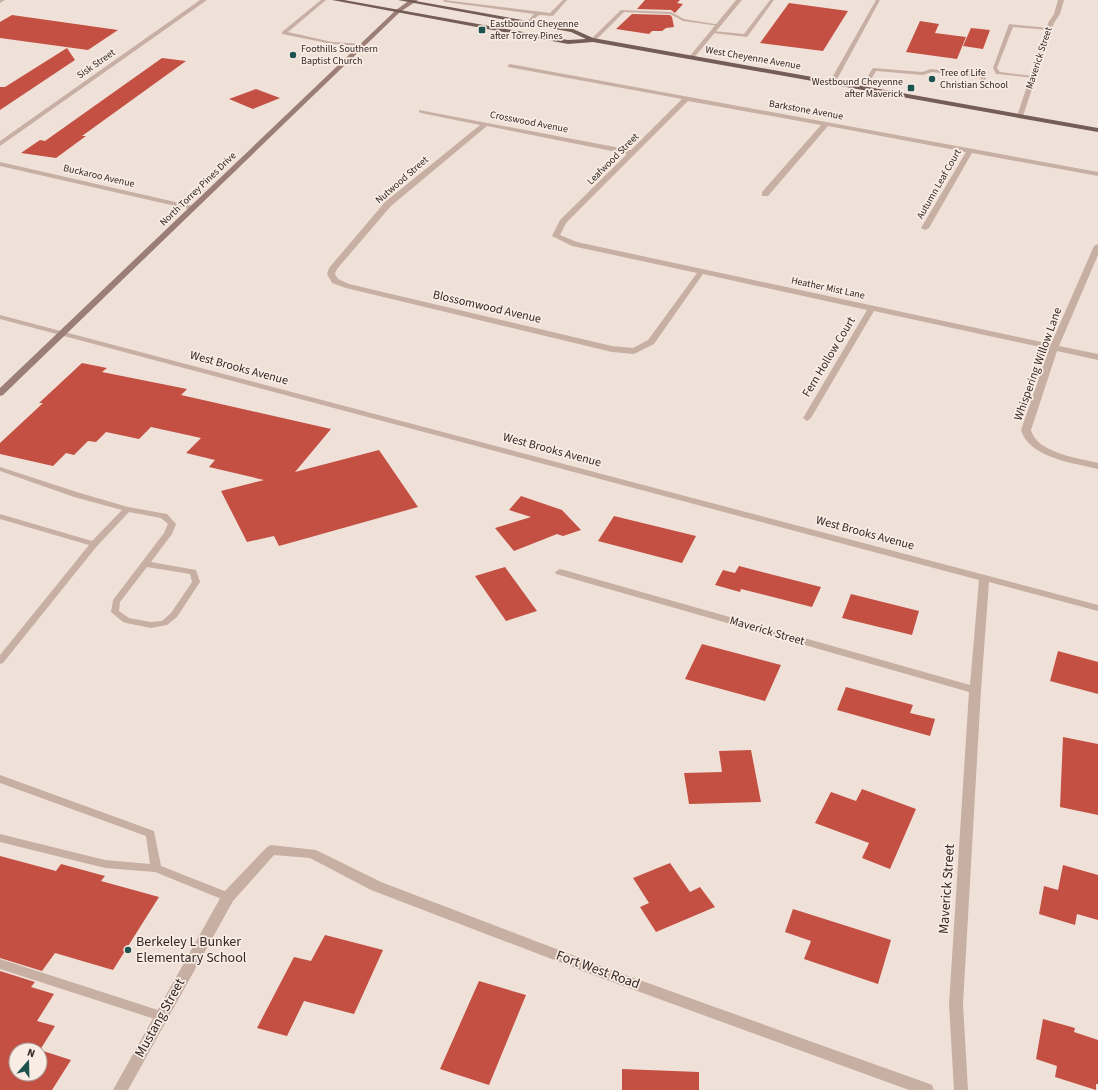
<svg xmlns="http://www.w3.org/2000/svg" width="1098" height="1090" viewBox="0 0 1098 1090" font-family="'Source Sans 3',sans-serif">
<style>
.building{fill:#c35043;fill-rule:evenodd}
.lines{fill:none;stroke-linecap:round;stroke-linejoin:round}
.service{fill:#c7afa4;fill-rule:evenodd}
.minor{fill:#c7afa4;fill-rule:evenodd}
.secondary{fill:#9b7e76;fill-rule:evenodd}
.primary{fill:#755d57;fill-rule:evenodd}
.poi-dot{fill:#1d534f;stroke:#f8ece4;stroke-width:1.5}
.labels{text-anchor:middle;dominant-baseline:central;stroke-width:3.5;stroke-linejoin:round;paint-order:stroke}
.far-poi-label{font-size:10px;fill:#332826;stroke:#f8ece4;text-anchor:start}
.far-street-label{font-size:10px;fill:#332826;stroke:#f8ece4}
.street-label{font-size:12px;fill:#332826;stroke:#f8ece4}
.near-street-label{font-size:14px;fill:#332826;stroke:#f8ece4}
.near-poi-label{font-size:14px;fill:#332826;stroke:#f8ece4;text-anchor:start}
</style>
<rect width="100%" height="100%" fill="#f0e1d8"/>
<!-- building -->
<path class="building" d="M645 0H680L677 3 683 4 675 13 671 10 637 9Z
M789 3 848 11 823 51 760 43Z
M632 14 670 15 672 17 674 27 666 28 662 31H652L649 34 616 29Z
M12 15 118 30 88 50 0 38V22Z
M920 21 939 24 935 33 966 37 957 59 906 52Z
M971 28 990 30 983 49 963 46Z
M67 48 75 60 0 110V87H5Z
M162 58 186 61 82 136H86L56 158 21 153 40 140 45 141Z
M256 89 280 98 253 109 229 99Z
M82 363 107 368 102 372 187 389 181 395 331 429 295 472 379 450 418 507 279 546 274 536 247 542 221 491 264 480 209 467 215 460 186 453 201 438 151 427 139 439 106 432 96 442 88 441 74 455 66 453 53 466 0 454V443L43 403H39Z
M521 496 562 510 581 530 563 536 557 534 514 551 495 528 531 517 509 510Z
M614 516 696 536 682 563 598 541Z
M739 566 821 587 812 607 741 589 740 592 715 585 723 570 735 573Z
M505 567 537 611 506 621 475 576Z
M851 594 919 611 912 635 842 618Z
M702 644 781 665 765 701 685 679Z
M1058 651 1098 662V694L1050 681Z
M846 687 913 705 910 713 935 719 930 736 837 710Z
M1063 737 1098 744V815L1060 807Z
M751 750 761 802 689 804 684 773 722 772 719 751Z
M862 789 916 809 890 869 862 858 869 843 815 823 831 792 856 801Z
M0 856 56 871 61 864 105 876 101 881 159 897 113 970 55 953 42 971 0 958Z
M670 863 690 892 700 887 715 907 656 932 640 907 649 903 633 878Z
M1063 865 1098 875V920L1077 914 1075 925 1039 914 1044 886 1058 890Z
M793 909 891 940 878 984 804 959 811 941 785 932Z
M325 935 383 950 354 1014 304 1001 287 1036 257 1028 294 957 311 961Z
M0 971 35 982 31 987 54 994 37 1021 55 1026 40 1050 71 1060 52 1090H0ZM16 1050H40V1074H16Z
M479 981 526 995 489 1085 440 1069Z
M1043 1019 1075 1028 1074 1032 1098 1040V1084H1096V1090L1055 1077 1057 1066 1036 1059Z
M622 1069 699 1072V1090H622Z"/>
<g class="lines">
<!-- service -->
<path class="service" d="M321 0H326L288 32 332 42 363 44H365V46L332 44 282 34V32Z
M444 0 550 13 563 0H567L553 16 539 15 528 24 526 23 534 14 445 2 443 1Z
M770 0H774L747 37 713 33 711 32 713 31 744 34Z
M876 0H880L835 83 830 84 829 83Z
M621 10 671 12 684 19 721 25 719 26 683 21 670 14 624 12 595 41H591V39Z
M1009 24 1049 28 1051 29 1049 30 1013 27 997 68 1000 72 1033 76 1035 77V78L998 74H996L993 68Z
M873 68 922 72 931 69 984 76 986 77 984 85 981 87 978 85 981 78 932 72 923 75 876 71 865 89H861L860 88Z
M0 467 80 493 128 507 167 514 176 524 172 534 151 562 196 570 200 582 177 617 167 625 151 628 126 623 123 622 111 612 113 600 164 533 168 524 161 518 129 512 97 546 3 663 0 664V655L89 545 0 519V514L92 541 122 510 74 497 0 471ZM147 567 190 574 192 582 171 613 162 621 151 622 129 618 119 611 120 602Z
M0 775 154 831 161 866 232 894 233 897 232 900 228 901 224 900 155 872 105 868 0 842V834L105 860 150 864 146 836 0 783Z
M0 959 161 1011 165 1013 167 1016 165 1019 161 1021 0 969Z"/>
<!-- minor -->
<path class="minor" d="M0 0H5L0 3Z
M200 0H207L0 146V141Z
M736 0H742L693 59H689V57Z
M1058 0H1064L1060 14 1054 23 1023 116 1018 117 1017 116 1048 23 1054 14Z
M510 64 1098 172V176L972 153 929 228 925 230 921 228 966 152 828 126 768 196H762V192L821 125 688 101 566 223 560 235 577 242 1051 344 1094 246 1098 244V255L1059 346 1098 354V360L1057 351 1031 430C1037 453 1078 458 1098 463V469C1074 463 1029 458 1021 430L1049 349 874 311 811 418 807 421 803 418 867 310 703 274 654 344 634 354 612 352 346 288 332 283 327 274 329 268 385 202 480 125 421 113 419 112V110L631 150 682 99 508 67V65ZM487 126 627 154 560 220 552 236 572 246 697 273 648 340 633 348 612 346 349 284 338 279 335 274 337 269 391 206Z
M0 162 193 206 197 208 193 210 0 166Z
M0 315 1098 605V611L989 582 981 690 963 1004 968 1090H954L949 1004 969 692 556 574 555 572 560 569 564 570 970 685 979 580 0 319Z
M271 845 316 850 381 882 606 968 927 1083 932 1085 934 1090H909L596 976 371 890 310 858 274 855 233 901 128 1090H113L223 893 267 847Z"/>
<!-- secondary -->
<path class="secondary" d="M410 0H418L400 12 3 395 0 396V388L396 10Z"/>
<!-- primary -->
<path class="primary" d="M332 0H344L568 40 586 39 571 32 398 0H410L573 29 593 38 1098 128V132L593 42 568 44Z"/>
</g>
<!-- markers -->
<g class="poi-dot">
<rect x="478" y="26" width="8" height="8" rx="2"/>
<circle cx="293" cy="55" r="4"/>
<circle cx="932" cy="79" r="4"/>
<rect x="907" y="84" width="8" height="8" rx="2"/>
<circle cx="128" cy="950" r="4"/>
</g>
<g class="labels">
<!-- far-poi labels -->
<g class="far-poi-label">
<text x="490" y="24">Eastbound Cheyenne<tspan x="490" dy="12">after Torrey Pines</tspan></text>
<text x="301" y="49">Foothills Southern<tspan x="301" dy="12">Baptist Church</tspan></text>
<text x="940" y="73">Tree of Life<tspan x="940" dy="12">Christian School</tspan></text>
<text x="903" y="82" text-anchor="end">Westbound Cheyenne<tspan x="903" dy="12">after Maverick</tspan></text>
</g>
<!-- far-street labels -->
<g class="far-street-label">
<text transform="translate(753 58) rotate(10)">West Cheyenne Avenue</text>
<text transform="translate(1039 58) rotate(-72)">Maverick Street</text>
<text transform="translate(96 64) rotate(-35)">Sisk Street</text>
<text transform="translate(806 110) rotate(10)">Barkstone Avenue</text>
<text transform="translate(529 122) rotate(11)">Crosswood Avenue</text>
<text transform="translate(613 159) rotate(-45)">Leafwood Street</text>
<text transform="translate(99 176) rotate(13)">Buckaroo Avenue</text>
<text transform="translate(402 180) rotate(-41)">Nutwood Street</text>
<text transform="translate(939 184) rotate(-60)">Autumn Leaf Court</text>
<text transform="translate(198 189) rotate(-44)">North Torrey Pines Drive</text>
<text transform="translate(828 288) rotate(12)">Heather Mist Lane</text>
</g>
<!-- street labels -->
<g class="street-label">
<text transform="translate(487 307) rotate(13)">Blossomwood Avenue</text>
<text transform="translate(829 357) rotate(-59)">Fern Hollow Court</text>
<text transform="translate(1038 364) rotate(-70)">Whispering Willow Lane</text>
<text transform="translate(239 368) rotate(15)">West Brooks Avenue</text>
<text transform="translate(552 450) rotate(15)">West Brooks Avenue</text>
<text transform="translate(865 533) rotate(15)">West Brooks Avenue</text>
<text transform="translate(767 631) rotate(16)">Maverick Street</text>
</g>
<!-- near-street labels -->
<g class="near-street-label">
<text transform="translate(947 889) rotate(-86)">Maverick Street</text>
<text transform="translate(598 970) rotate(20)">Fort West Road</text>
<text transform="translate(160 1018) rotate(-61)">Mustang Street</text>
</g>
<!-- near-poi labels -->
<g class="near-poi-label">
<text x="136" y="942">Berkeley L Bunker<tspan x="136" dy="16">Elementary School</tspan></text>
</g>
</g>
<!-- north arrow -->
<g transform="translate(28 1062) rotate(20)"><circle r="19" fill="#f8ece4" stroke="#a99e98"/>
<path d="M0-3L7 15L0 10L-7 15Z" fill="#1d534f"/>
<text y="-6" font-size="11" font-weight="bold" text-anchor="middle" fill="#332826">N</text>
</g>
</svg>
